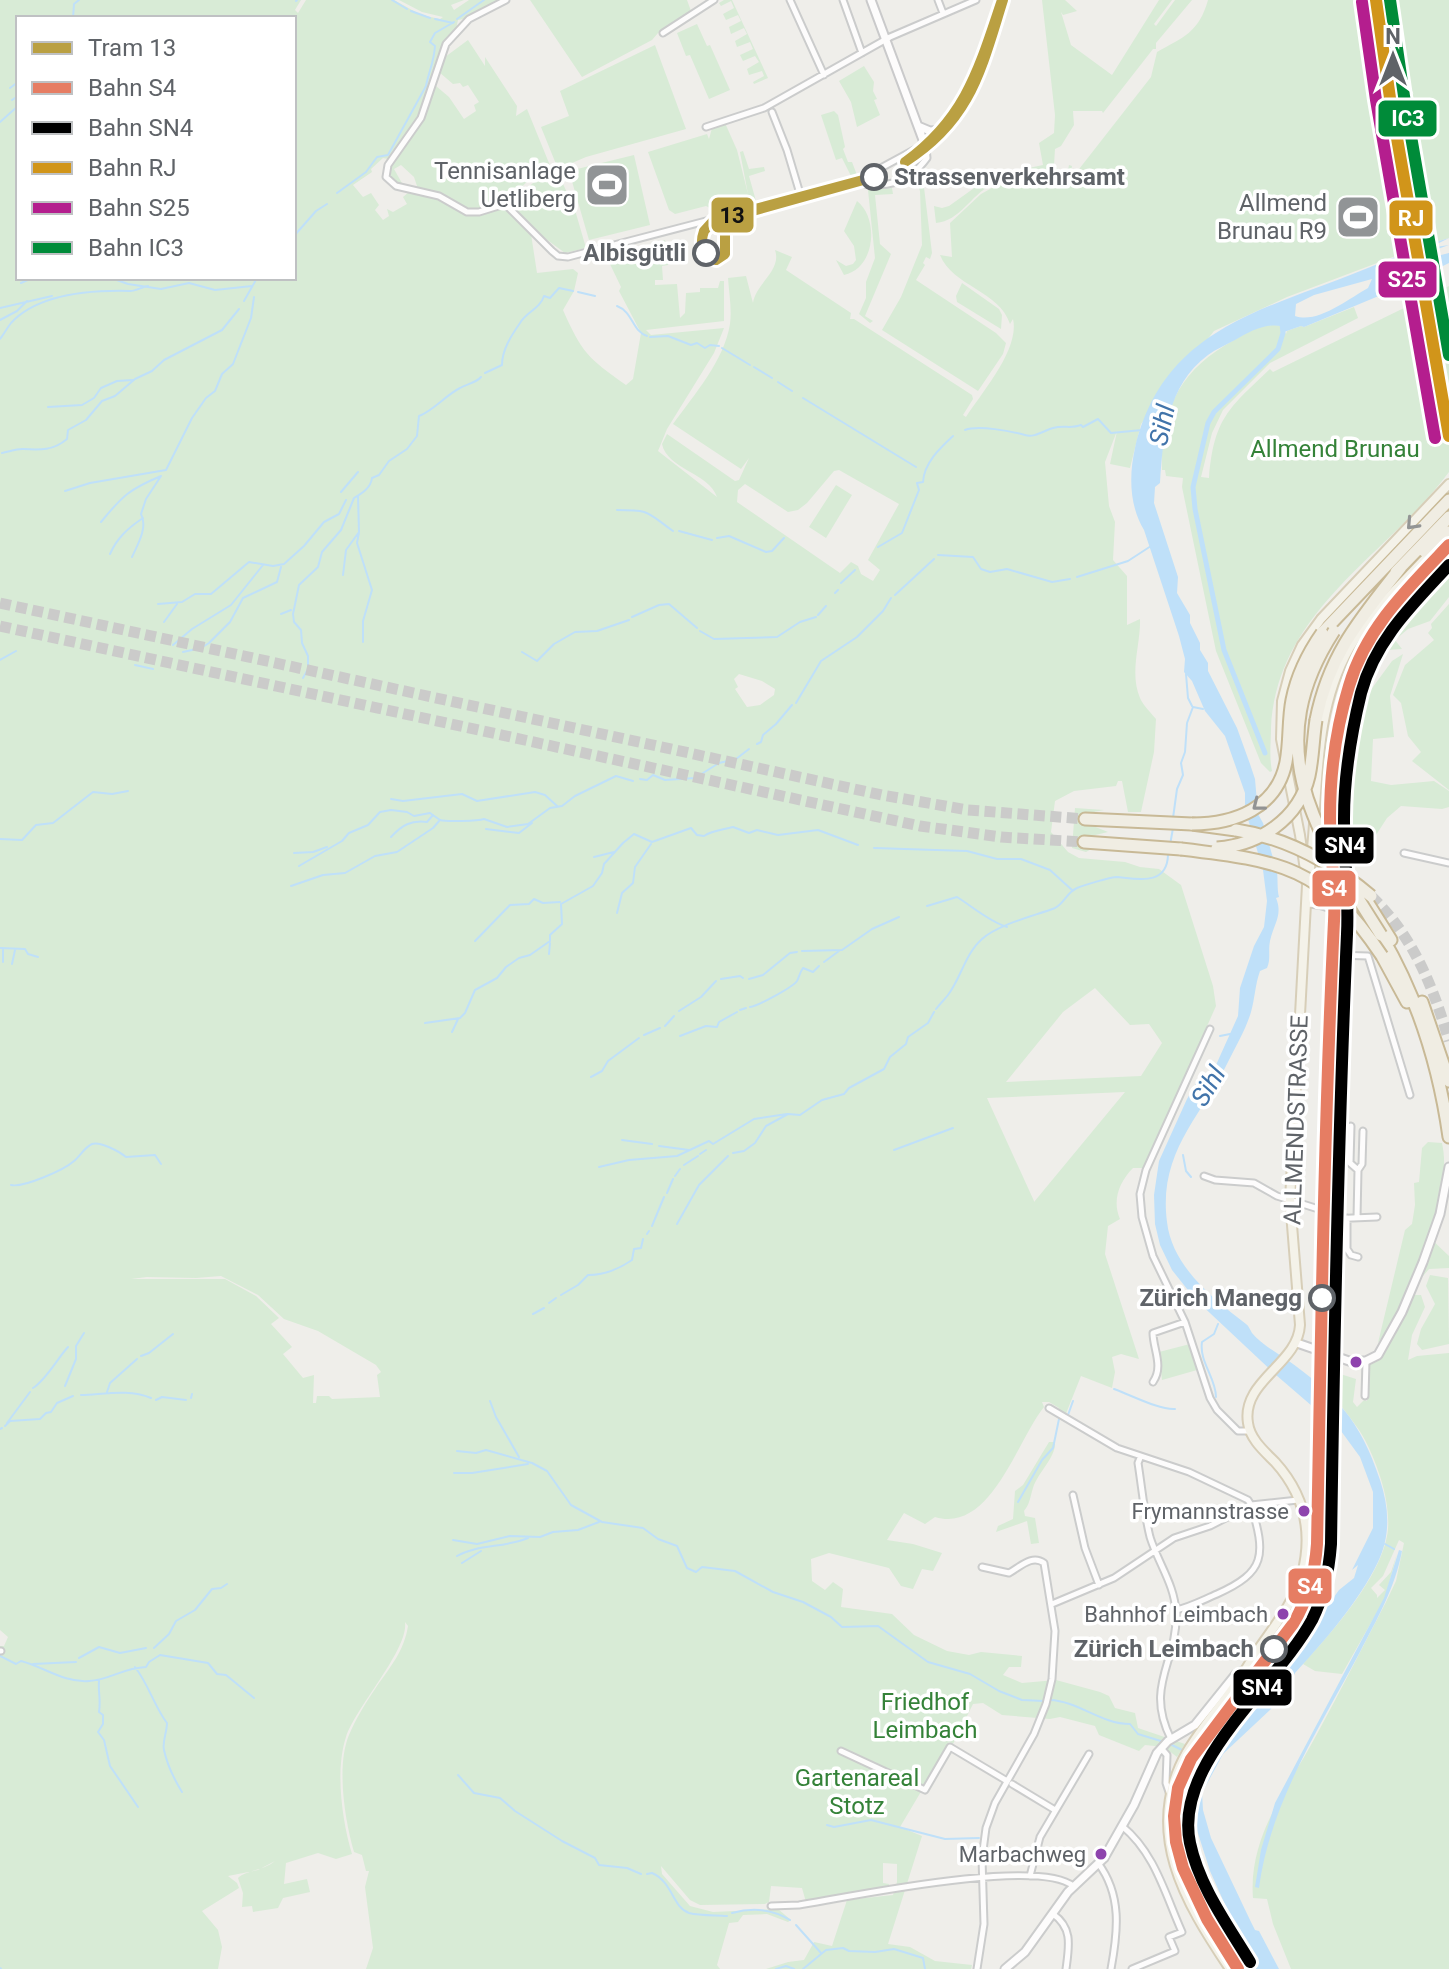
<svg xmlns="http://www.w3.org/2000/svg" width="1449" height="1969" viewBox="0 0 1449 1969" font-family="Roboto,sans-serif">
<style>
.green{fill:#d8ebd6;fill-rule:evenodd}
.water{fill:#bfe0f9;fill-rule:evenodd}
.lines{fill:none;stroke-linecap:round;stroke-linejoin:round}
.stream{stroke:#bfe0f9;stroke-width:2}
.canal{stroke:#bfe0f9;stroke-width:5}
.motorway-tunnel{stroke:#cbcbca;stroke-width:11;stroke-dasharray:11 5.5;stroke-linecap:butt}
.minor-casing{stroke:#cbcccc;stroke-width:9}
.tertiary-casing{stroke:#cbcccc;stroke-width:11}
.secondary-casing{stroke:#cacacb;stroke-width:11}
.primary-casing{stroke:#d7ceb8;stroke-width:12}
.motorway-casing{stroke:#c8b996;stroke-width:15}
.minor{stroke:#fdfcfc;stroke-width:5}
.tertiary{stroke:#fdfcfc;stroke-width:7}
.secondary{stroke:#fdfcfc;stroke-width:7}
.primary{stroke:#f4f2e9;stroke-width:8}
.motorway{stroke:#f0ede3;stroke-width:11}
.motorway-bridge-casing{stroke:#c8b996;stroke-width:15;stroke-linecap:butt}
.motorway-bridge{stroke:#f0ede3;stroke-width:11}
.rail-1-casing{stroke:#fff;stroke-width:18}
.rail-2-casing{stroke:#fff;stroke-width:18}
.rail-3-casing{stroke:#fff;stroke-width:18}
.rail-4-casing{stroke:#fff;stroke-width:18}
.rail-5-casing{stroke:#fff;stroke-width:18}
.rail-1{stroke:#e67d63;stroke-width:12}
.rail-2{stroke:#000;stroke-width:12}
.rail-3{stroke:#d1951a;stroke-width:12}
.rail-4{stroke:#b41e8e;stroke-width:12}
.rail-5{stroke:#008b39;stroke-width:12}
.tram-1-casing{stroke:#fff;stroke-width:16}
.tram-1{stroke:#baa042;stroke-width:10}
.oneway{stroke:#939595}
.oneway2{stroke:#929393}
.stop-dot{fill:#fff;stroke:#5f6368;stroke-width:4}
.bus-dot{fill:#8e44ad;stroke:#fff;stroke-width:3}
.labels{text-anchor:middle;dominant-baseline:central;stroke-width:7;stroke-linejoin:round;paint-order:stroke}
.bus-label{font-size:22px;fill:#5f6368;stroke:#fff;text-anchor:end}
.poi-label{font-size:24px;fill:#5f6368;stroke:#fff;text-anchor:end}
.stop-label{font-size:24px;font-weight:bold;fill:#5f6368;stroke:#fff;text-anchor:end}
.park-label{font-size:24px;fill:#348238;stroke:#fff}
.street-label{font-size:24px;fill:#5f6368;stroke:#fff}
.water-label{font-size:26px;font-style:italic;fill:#4174aa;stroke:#fff}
.line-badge{stroke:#fff;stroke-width:3}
.badge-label{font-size:22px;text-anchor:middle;font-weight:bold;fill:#fff}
.pale-badge-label{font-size:22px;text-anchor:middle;font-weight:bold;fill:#111}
</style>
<rect width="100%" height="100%" fill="#efeeea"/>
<!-- green -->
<path class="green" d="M0 0H301L295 10 298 13 306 0H394L421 15 440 19 443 17 422 12 399 0H464L451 5 454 10 469 0H501L464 19 458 20 456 29 440 51 419 118 393 155 388 159 383 158 371 169 372 172 353 185 363 197 371 193 379 205 375 210 383 220 389 216 387 209 393 212 407 204 403 197 409 192C420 195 432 196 442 200 470 213 466 220 498 207L511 212 531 234 537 273 573 269 578 273 574 291 563 310C582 353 588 358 626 385L633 379 641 333 619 291 621 287 609 262 665 240 668 265 662 266 663 280H655V285L677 284 680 318 685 313 686 293 700 292V288H718L720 281H724V321L646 330 651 335 724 328 714 353 667 429 658 451 717 497C709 473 667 469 662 444L667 434 735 481 739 480 749 458 741 469 673 424C694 395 724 361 730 324 732 309 729 293 728 278L746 276 753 303C756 283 782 271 775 250L792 257 786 270 851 313 850 319H854L972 395 973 399 963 415 966 417C982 392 1020 349 1013 319L1010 324C999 290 953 287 940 255L952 257 950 223 981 194 999 184 1076 173 1151 77 1157 52C1184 37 1199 32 1208 0H1449V238L1422 246 1287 297 1214 331 1141 424 1130 468 1110 464 1117 431 1105 462 1109 506 1115 522 1113 560 1127 576V625L1140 619C1141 644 1129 672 1140 698 1143 705 1151 713 1156 719L1154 752 1141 812H1128L1122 781H1118L1116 786 1074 791 1055 801 1051 832 1068 852 1079 858 1125 862 1140 867 1159 869 1181 885 1213 986 1216 1006 1144 1168H1133C1119 1182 1112 1201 1120 1219L1108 1226 1105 1254 1139 1359 1121 1354 1112 1357 1115 1372 1112 1388 1081 1376 1065 1416 1057 1412 1059 1408 1049 1402H1042L1044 1407C1017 1440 991 1534 935 1517L925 1524 904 1513 887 1540 913 1544 942 1553 933 1571 922 1569 913 1589 901 1586 889 1568 829 1553 811 1559 812 1581 825 1590 833 1582 843 1589 841 1607 892 1614 914 1635 947 1651 969 1655 981 1652 1022 1656 1021 1667H1009L1003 1675 1022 1683 1056 1680 1100 1692 1109 1696 1115 1708 1135 1713 1138 1728 1185 1744 1177 1757 1164 1747 1145 1745 1139 1751 1099 1735 1095 1726 1060 1717 1050 1719 1002 1715 983 1703 973 1704 953 1744 949 1742 926 1784 921 1786 838 1749 922 1790 900 1827 922 1836 888 1944 910 1947 935 1961 972 1965 971 1969H766L788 1962 804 1960 814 1942 832 1946 847 1900 893 1895 897 1882V1864L883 1863V1883L889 1884 888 1888 806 1902 802 1888 771 1886 769 1902 765 1904 700 1905 690 1900 661 1866 662 1874 690 1906 713 1912 778 1909 791 1920 788 1922 767 1914 743 1915 738 1922 729 1923 717 1965 720 1969H366L373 1948 365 1887 369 1871H366L362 1855 354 1852C345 1821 336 1766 349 1735 356 1718 367 1701 377 1686 391 1666 404 1651 408 1626L405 1622C409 1649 356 1707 346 1737 335 1770 342 1821 352 1854L336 1859 318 1853 286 1863 284 1884 307 1879 310 1892 283 1898 278 1908 253 1912 252 1906 242 1907 243 1893 238 1878C246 1870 263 1871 275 1861L258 1870 228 1876 237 1883 239 1888 202 1911 218 1930 222 1947 218 1969H0V1646H4L8 1637 0 1630ZM18 18H294V278H18ZM839 470 899 504 868 560 880 570 873 581 861 574 858 566 851 562 840 573 737 502 738 490 745 484 788 512 798 510 807 503 834 471ZM739 674 762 681 775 689 774 695 760 705 747 707 735 689 738 687 734 679ZM1095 988 1130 1025 1149 1024 1162 1043 1141 1076 1006 1082 1063 1012ZM1125 1092 1034 1202V1201L987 1098ZM221 1276 258 1295 284 1319 318 1331 376 1365 381 1372 377 1375 380 1397 332 1399 329 1396H317L316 1403H313L314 1375 303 1378 283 1354 292 1347 271 1324 279 1318 256 1296 225 1279H131L147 1277 196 1278Z
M530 0H687L691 11 658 33 652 40 582 77Z
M724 0H732L768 78 754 84 753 82 764 76 762 71 749 75 747 69 759 62 755 56 743 61 740 55 753 49 750 42 737 47 735 41 747 34 744 28 731 34 729 27 741 21 738 15 726 20 723 14 734 8 731 1 721 6 719 3Z
M1042 0H1065L1077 11 1063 15 1061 12 1071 45 1112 75 1159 0H1172L1154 24 1156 26 1175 0H1192L1156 43V49H1153L1103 113 1102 111H1073L1074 125 1061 146 1055 149 1054 165 1059 170H1068L1069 165 1072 166 1071 171C1051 173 1008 176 991 185 971 195 960 221 936 223L934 206 942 208 949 206 991 176 1043 165 1039 143 1054 133 1055 115Z
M697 24 707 46 710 45 730 90 709 99 690 55 686 56 677 33Z
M468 40 485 66V57L517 106 516 116 527 109 551 168 529 180 505 202 473 211 440 195 418 189 414 177 401 165 394 169 403 185C393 184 389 178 390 168L424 119 436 86 449 97 464 119 476 111 474 105 479 102 468 85 463 87 460 83 453 84 439 72 441 60Z
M655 45 686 129 586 157 558 169 541 127 569 116 560 91Z
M864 66 874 82 873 91 877 99 874 100 880 115 857 127 851 102 839 81Z
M834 111 838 115 845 147 843 149 848 162H852L857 175 851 176 842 158 836 160 821 115Z
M725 123 737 150 748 194 740 152 743 151 749 169 764 167 765 171 749 176 756 201 751 203 749 199H735L739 202 745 201 746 205 735 209 723 203 710 208 706 206 675 214 669 210 648 152 707 134 709 139 712 128Z
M634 155 650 225 589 240 569 171Z
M922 171 932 253 930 259 926 257 923 263 925 265 916 280 996 333 1006 343 1003 354 978 391 882 330 901 297 922 245 920 191 914 176Z
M558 173 575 210 586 248 565 253 542 236 510 204 533 183Z
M892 188 893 194 875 195 880 244 891 254 865 316 873 321 870 323 859 314 866 298V282L875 258 868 190Z
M857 201C879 218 876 268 844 275L836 260 846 266 853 264 856 260 854 246 844 231Z
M962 283 999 309 1002 315 1001 329 957 302 956 296Z
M1449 286V472C1385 558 1277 610 1271 728 1271 743 1269 756 1272 771L1270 772 1261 763 1216 651 1182 487 1183 478 1166 476 1165 470H1162C1160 409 1180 370 1234 340 1248 332 1264 322 1281 326L1286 334 1287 331 1301 326 1304 327 1354 307 1358 318 1270 363 1223 410 1212 433 1201 477 1209 478C1214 418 1229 408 1270 369L1273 372Z
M836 485 852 495 826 538 809 527Z
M1449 548V597L1430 621 1408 629 1395 640 1402 649 1387 650 1375 639 1397 607Z
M1449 604V790L1412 761 1421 752 1408 736 1401 703 1393 695 1405 665 1434 640 1428 633 1432 628 1431 624Z
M1403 654 1390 696 1394 737 1373 739 1371 781 1391 785 1434 781 1449 791V807L1442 809 1401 806 1387 818 1367 849 1352 847 1347 844 1337 774 1348 721 1392 661Z
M1075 808 1104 810 1083 814V822L1108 832 1087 837 1093 848 1086 852 1072 848Z
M1428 1142 1442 1143C1449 1174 1437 1206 1429 1237L1449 1256V1268L1429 1269 1423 1276 1417 1275 1399 1313 1378 1343 1405 1230 1412 1224 1415 1205 1414 1183 1419 1182 1422 1148Z
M1430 1275 1448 1278 1449 1344 1422 1350 1417 1344 1421 1329 1435 1304 1426 1286Z
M1412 1295H1421L1425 1307 1412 1335 1408 1360 1417 1356 1449 1353V1969H1291L1273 1924 1267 1899 1253 1898C1248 1835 1289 1787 1317 1734 1341 1690 1363 1646 1386 1602L1396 1581 1404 1543 1399 1540 1383 1576 1371 1588 1377 1595V1598L1385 1590 1379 1585 1391 1572 1397 1554 1385 1598 1342 1674 1315 1671 1303 1664C1333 1631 1384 1574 1388 1529 1390 1499 1378 1466 1365 1440 1354 1418 1332 1402 1329 1377L1339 1381 1333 1373 1334 1372 1356 1379 1353 1402 1357 1407 1364 1400 1367 1401 1368 1365 1383 1356Z
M1190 1344 1197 1370 1162 1380 1159 1352Z
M1049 1442H1055C1056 1458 1038 1472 1033 1488 1030 1497 1030 1504 1024 1511L1025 1516 1035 1518 1039 1543 1031 1544 1027 1521 996 1532 998 1526 1013 1519 1015 1491 1023 1485Z"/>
<!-- water -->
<path class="water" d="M1449 238 1429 248 1449 245 1415 257 1429 258 1449 253V263L1398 288 1304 327 1301 326 1284 332 1281 326C1264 323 1249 332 1235 340 1226 345 1216 349 1208 355 1167 385 1163 437 1160 483L1155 487 1154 503 1178 577 1177 593 1190 615V623L1200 643V650L1208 663V671L1237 728 1250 764 1255 779 1258 814 1263 823 1277 872C1278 879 1277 890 1279 897L1276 898C1283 915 1274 923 1270 941 1268 951 1271 959 1267 968L1260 971C1255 985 1255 998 1251 1012 1246 1029 1236 1046 1228 1062 1201 1117 1158 1152 1167 1222 1172 1266 1212 1298 1246 1324 1249 1326 1250 1330 1252 1333 1260 1343 1275 1352 1286 1359 1336 1395 1360 1419 1380 1480 1389 1507 1391 1535 1378 1562 1358 1603 1325 1640 1295 1673 1289 1687 1275 1695 1271 1709L1223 1754 1202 1793 1203 1810 1211 1838 1250 1920 1255 1930 1259 1931 1279 1969H1247C1207 1904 1163 1815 1215 1745L1301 1638 1316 1622 1339 1590 1354 1578 1358 1565 1352 1570 1373 1528V1492L1360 1457 1341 1431 1276 1375 1195 1299 1172 1270 1160 1245 1155 1224 1154 1195 1159 1161 1187 1099 1198 1080 1216 1065 1238 1016 1240 988 1254 946 1264 927 1267 901 1263 870 1245 809V793L1225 736 1205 711 1192 681 1184 672 1185 659 1179 636 1144 530C1129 505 1129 475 1135 448 1161 338 1247 314 1340 279 1377 265 1411 249 1449 238ZM1372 279 1368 288C1348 299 1318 324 1295 316L1296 304 1314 295ZM1195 1824 1210 1871 1227 1909 1229 1925C1209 1907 1201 1855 1193 1829Z
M1399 1550 1402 1551C1395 1588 1377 1619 1360 1652 1320 1727 1270 1803 1259 1888L1255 1887 1261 1850 1275 1803 1384 1598Z"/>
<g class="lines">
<!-- stream -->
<path class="stream" d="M392 0 407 9
M296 1 297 0
M411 11 430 18
M73 18 74 4 79 0
M435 19 453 23
M457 19 484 0
M10 88 18 82
M12 100 18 96
M0 122 18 106
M337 193 366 172 377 157 388 155 426 86C429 71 434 62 435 46L430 42 435 33 454 22
M294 236 316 211 327 204
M111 278 128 284 161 289 189 283 215 290 252 286
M21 283 32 278
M578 292 595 296
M244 301 257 278
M617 306C633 312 632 331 647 336
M0 308 52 296
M0 320 17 311 27 301
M650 337 668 336 691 345 697 343 705 348 710 345 719 346
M0 339C4 334 7 328 11 323 38 294 92 290 130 291 136 291 142 287 148 286
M722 348 750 365
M754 367 772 378
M485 373 502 365C502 350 511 336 520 323 526 312 540 309 544 296L550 298 559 288 573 291
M778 382 792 391
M803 398 916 467
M48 407 82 405 94 398 101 388 117 381 133 380
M965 430C979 425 1010 431 1025 435 1034 438 1043 431 1053 428 1064 425 1071 429 1081 425L1083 427 1098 419 1111 433 1142 430
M2 453C8 452 16 449 22 449 40 450 53 451 67 439L68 430 86 420 102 401 115 396 135 379 152 371 164 360 222 330 239 309
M65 491 90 483 166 470 192 418 206 398 215 391 222 374 233 364 251 318 254 297
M341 492 358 472
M617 510C652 510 646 512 673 531
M101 522C123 495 130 489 161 476
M679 531 712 540
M359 532 357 543 372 590 363 621V642
M717 538 729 536 766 552 772 551 784 538
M878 547 902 533 919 490 917 483 923 482C924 463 940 448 953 436
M110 554C117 538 128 528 143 518
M938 555 973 557 981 569 990 572 1007 569 1052 582 1070 579
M132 557C138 544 148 527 141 514L146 499 161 476
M343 575 346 550 359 532 358 496
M1077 577 1128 561 1151 546
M841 583 855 570
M835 593 838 590
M895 595 934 559
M158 604 182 602 195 594H211L249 562 273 566 284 564 304 546 324 522 339 514 346 500
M281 614 291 610
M818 615 826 606
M632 617 659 605 669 604 697 628
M164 622 177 604
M700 631 714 639 777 637 800 622 816 617
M173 645 192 629 231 605 263 565
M183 652 201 648 209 643 230 622 243 598 277 582 281 567
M522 652 537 661 554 644 575 632 597 631 629 620
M0 660 16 651
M135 665 153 669
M1186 674 1188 698 1192 706
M303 678 308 669V656L302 643 301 630 294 622 293 614 299 585 318 567 322 552 341 530 354 498C361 494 371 488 372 478L379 475 389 461 407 449 417 436 419 416C433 411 446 395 460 388 467 384 476 383 481 377
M796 703 821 661 857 637 883 611 891 598
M757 744 761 742 763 735 776 724 792 705
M640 779 647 780 653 775 665 780 695 778 719 763 736 759 749 749
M391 799 403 801 462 794 477 801 535 792 545 795 557 806
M1173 818 1177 789 1183 775 1181 763 1185 752 1187 723 1193 707 1203 709
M486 829 519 833 532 823
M391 837C402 825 411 820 427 822L433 815
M0 839 22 840 36 825 53 823 93 792 112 794 128 791
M1170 845 1173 828
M874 848 967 851 997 859H1021L1050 870 1072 890
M294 853 313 852 327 847
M594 857 614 852
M299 866 342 841 349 833 368 825 380 812 391 810 407 812 414 816 430 813 440 820
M291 886 323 875 345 873 375 856 397 852 433 828 440 820C446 822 478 821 484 819L507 827 528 824 550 808 562 806 575 796 616 776 633 781
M927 906 957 897C973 907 990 922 1007 927
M617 913 622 893 633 883 635 867 651 844
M475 941 510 905 529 904 534 899 543 903 560 902
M0 948 25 949 28 954 38 957
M802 951 842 950 872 929 899 917
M549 954 550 943
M3 962V948
M824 962 839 951
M12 964 15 950
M721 979 740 976 743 978
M749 979 763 975 790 953 797 952
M750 1007C758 1006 793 987 797 981 799 977 800 972 803 968L813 972 819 966
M936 1009C940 1004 944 1000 948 995 961 978 965 954 982 939 999 924 1034 916 1055 908 1064 904 1067 892 1077 888 1084 885 1111 877 1117 877 1138 879 1167 886 1168 855
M740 1010 746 1008
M679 1011 701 997 716 981
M425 1023 460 1018 465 1013 475 990 497 978 506 967 519 958 530 955 550 941V935L562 924 561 904 593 886 602 873 604 864 623 843 634 834 652 842 691 828 697 835 704 836C713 830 723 830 733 827L749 833 757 830 778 835 818 830 858 845
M665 1026 674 1016
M452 1032 458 1019
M644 1035 660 1028
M680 1036 706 1026 717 1027 719 1022 737 1012
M1220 1036 1230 1034
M591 1077 602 1071 608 1061 639 1038
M622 1140 652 1144
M659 1146 689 1150
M894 1150 953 1128
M733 1153 744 1151 755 1143 766 1126 788 1114 800 1115 822 1100 844 1094 849 1088 884 1069 890 1057 906 1044 908 1037 928 1023 934 1012
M700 1154 706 1150
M1183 1155 1186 1171 1191 1177
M684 1165 698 1156
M599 1167 629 1160 677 1156 709 1141 713 1144 754 1119 787 1114
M675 1176 680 1169
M11 1185C23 1188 64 1170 74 1161 80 1156 85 1147 92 1144 100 1141 120 1152 126 1157L155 1155 161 1164
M667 1193 673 1179
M677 1224 699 1185 728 1156
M652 1226 664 1197
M647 1234 649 1231
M561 1295 578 1285 588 1275C603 1275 619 1269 632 1260L634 1249 641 1248 643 1239
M549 1303 556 1298
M533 1314 544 1308
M141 1356 149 1353 173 1334
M65 1386 76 1359V1346L84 1333
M33 1388C46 1380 57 1359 68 1347
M1114 1389C1131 1395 1159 1410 1175 1409
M107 1392 110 1383 137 1359
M81 1395C106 1394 129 1389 151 1398
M1216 1397C1216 1378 1199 1362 1202 1342L1214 1334 1218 1324
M191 1398 192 1394
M156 1400 162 1397 186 1400
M490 1401 496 1417 519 1457
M1068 1415 1073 1401
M7 1423 30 1392
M5 1426 10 1421 40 1419 46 1413 51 1412 57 1403 73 1396
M0 1429 2 1428
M457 1451 476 1453 486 1450 532 1463 547 1471 571 1505 602 1522 643 1528 658 1539 677 1546 687 1568 696 1572 702 1567 735 1571 773 1592 803 1602 831 1617 842 1627 878 1626 928 1662 970 1674 999 1691 1022 1700 1044 1701
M454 1473H472L528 1464
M1018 1502 1042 1460 1053 1448 1059 1419
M453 1540 477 1544 510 1536 540 1537 553 1532 578 1530 599 1522
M1385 1544 1394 1549
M457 1556C478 1544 504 1548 528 1538
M462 1563 481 1551
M154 1648 169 1634 176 1621 195 1610 212 1589 221 1588 227 1584
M0 1656 16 1664 21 1661C44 1667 64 1683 89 1681 110 1680 122 1668 146 1667L149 1662 160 1655 208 1663 217 1674 226 1675 254 1698
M79 1658 99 1647 120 1653 146 1648
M33 1664 76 1662
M135 1667C149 1685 154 1706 167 1723 167 1732 162 1742 164 1750 167 1764 174 1779 182 1792
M99 1681C98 1692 101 1700 99 1712L103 1715V1724L98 1732 104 1740 110 1766 138 1807
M1050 1700C1078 1701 1101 1724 1130 1724L1138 1734 1164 1742
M1170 1744 1186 1752
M1191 1755 1204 1761
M458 1775 474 1793 500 1798 515 1811 562 1841 595 1858 599 1865 627 1868 641 1874
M827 1825 834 1827 871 1820 945 1839 979 1838
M1175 1827 1187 1828 1193 1825
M647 1874 652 1873C673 1882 672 1907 689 1913 701 1916 716 1915 727 1916
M732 1913C753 1907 772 1909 790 1920
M796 1925 821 1953
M0 1968 1 1969
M776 1969 786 1966 794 1969
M803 1969 826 1950 843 1948 849 1951 875 1952 894 1949 923 1958 925 1969"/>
<!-- canal -->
<path class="canal" d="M1265 753 1224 650 1195 509 1193 487 1208 423 1214 412 1278 349 1283 333 1282 324"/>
<!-- motorway-tunnel -->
<path class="motorway-tunnel" d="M0 603 882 795 968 810 1085 819
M0 626 920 826 1001 837 1084 842
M1371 896C1413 936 1433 986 1449 1041"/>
<!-- minor casing -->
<g class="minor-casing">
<path id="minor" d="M506 0 469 19 446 44 421 118 388 165 386 177 396 186 439 196 467 212H479L505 204 552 251 558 256 568 257 855 182 914 150 926 148 927 158C908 184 885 189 855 182
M790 0 824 75
M843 0 862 53
M938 0 943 13
M663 33 714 0
M772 112 787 150 801 197
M706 127 764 108 890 37 976 0
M1404 853 1449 863
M1307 904C1323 905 1337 907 1339 926L1330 1125 1327 1312
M1336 955 1368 956 1410 1095
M1210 1029 1146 1170 1140 1194 1142 1217 1153 1256 1185 1322 1210 1398 1217 1410 1238 1431H1250
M1351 1126 1350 1163 1358 1170 1357 1218
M1358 1170 1362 1164 1363 1131
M1204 1176 1215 1180 1254 1183 1277 1196 1328 1212
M1328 1219 1377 1217
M1328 1249H1347V1218
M1347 1249 1351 1255 1358 1257
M1153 1382C1164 1366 1153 1349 1153 1333L1185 1322
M1365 1396 1366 1361
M1049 1408 1117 1448 1189 1472 1248 1500 1251 1505
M1140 1458 1138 1463C1142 1488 1144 1513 1150 1537 1158 1563 1175 1585 1176 1613 1178 1662 1144 1685 1171 1739
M1073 1495 1085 1548 1099 1585
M1052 1604 1114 1578 1174 1538 1210 1526 1251 1505 1298 1500
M1176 1610C1190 1607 1203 1600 1217 1594 1266 1572 1266 1555 1251 1505
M0 1651H1
M1161 1748 1167 1755 1166 1783 1170 1795
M841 1751 925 1790 950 1747 1007 1781
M1012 1784 1055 1810
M1122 1826C1155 1853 1165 1894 1182 1932L1169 1937 1175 1951 1132 1969
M1098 1863C1122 1895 1118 1931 1111 1969
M1030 1876 1040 1837 1089 1754
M771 1906 799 1905C848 1897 1038 1857 1073 1886
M1053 1914C1073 1928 1069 1946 1066 1969
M977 1969 984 1924 982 1858 986 1828 995 1803 1034 1734 1046 1704 1052 1679 1055 1631 1044 1563C1032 1554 1020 1567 1009 1573L982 1567"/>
</g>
<!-- tertiary casing -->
<g class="tertiary-casing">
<path id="tertiary" d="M1005 1969 1025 1952 1068 1892 1104 1858 1134 1805 1157 1753 1168 1741 1195 1725 1236 1674 1245 1670"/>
</g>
<!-- secondary casing -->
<g class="secondary-casing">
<path id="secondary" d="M871 0 926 148C972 110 985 54 1003 0
M918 126 930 131 945 130
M1297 1343 1349 1361H1366L1378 1355 1402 1312 1423 1262 1440 1214 1449 1167"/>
</g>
<!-- primary casing -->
<g class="primary-casing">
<path id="primary" d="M1309 876C1320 800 1310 716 1350 647 1373 608 1408 578 1439 544
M1230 1969C1185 1902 1142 1831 1187 1752 1201 1729 1218 1709 1233 1688 1243 1675 1251 1660 1260 1647 1276 1624 1294 1602 1302 1574 1313 1532 1304 1494 1275 1462 1264 1451 1250 1439 1248 1423 1241 1381 1298 1364 1300 1325L1290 1200 1307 885 1300 835 1281 739 1282 701 1290 671 1302 645 1321 619 1449 484"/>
</g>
<!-- motorway casing -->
<g class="motorway-casing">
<path id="motorway" d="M1424 551 1449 532
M1396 572 1449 517
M1322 633 1449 500
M1316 720C1329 654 1361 618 1401 567
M1085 819 1192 824 1236 830
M1084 842 1181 849
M1366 900 1391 940
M1381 935C1418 998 1439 1066 1449 1137
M1382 956 1407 1002
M1422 1002 1449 1081"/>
</g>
<!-- minor -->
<use href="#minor" class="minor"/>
<!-- tertiary -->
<use href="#tertiary" class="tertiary"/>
<!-- secondary -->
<use href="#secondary" class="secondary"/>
<!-- primary -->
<use href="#primary" class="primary"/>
<!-- motorway -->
<use href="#motorway" class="motorway"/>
<!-- motorway-bridge casing -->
<g class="motorway-bridge-casing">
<path id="motorway-bridge" d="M1334 631C1257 750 1317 833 1381 935
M1192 824C1235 824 1277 808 1286 762 1290 741 1288 720 1292 700 1297 675 1308 653 1322 633
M1236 830C1288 838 1331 862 1371 896
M1217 848C1259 845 1299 819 1309 776 1313 758 1313 739 1316 720
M1181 849C1282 861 1322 866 1382 956"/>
</g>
<!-- motorway-bridge -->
<use href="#motorway-bridge" class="motorway-bridge"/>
<!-- rail-1 casing -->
<g class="rail-1-casing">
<path id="rail-1" d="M1238 1969 1207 1919 1183 1868 1176 1842 1174 1816 1178 1788 1191 1759 1293 1624C1308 1599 1315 1573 1317 1544 1321 1336 1324 1128 1334 921 1336 886 1330 852 1330 818 1330 775 1336 728 1349 686 1366 628 1408 588 1449 545"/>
</g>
<!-- rail-2 casing -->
<g class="rail-2-casing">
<path id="rail-2" d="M1250 1962C1227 1924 1199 1886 1190 1843 1173 1763 1276 1686 1312 1620 1324 1596 1329 1571 1331 1544 1334 1341 1338 1137 1347 934 1349 895 1344 857 1344 819 1344 777 1351 734 1361 693 1375 640 1413 604 1449 565"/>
</g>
<!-- rail-3 casing -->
<g class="rail-3-casing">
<path id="rail-3" d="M1376 0 1390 98 1449 436"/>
</g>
<!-- rail-4 casing -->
<g class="rail-4-casing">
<path id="rail-4" d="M1362 2 1376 100 1435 438"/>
</g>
<!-- rail-5 casing -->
<g class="rail-5-casing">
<path id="rail-5" d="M1390 0 1404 96 1449 355"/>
</g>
<!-- rail-1 -->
<use href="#rail-1" class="rail-1"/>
<!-- rail-2 -->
<use href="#rail-2" class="rail-2"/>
<!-- rail-3 -->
<use href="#rail-3" class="rail-3"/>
<!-- rail-4 -->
<use href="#rail-4" class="rail-4"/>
<!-- rail-5 -->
<use href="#rail-5" class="rail-5"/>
<!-- tram-1 casing -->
<g class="tram-1-casing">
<path id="tram-1" d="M905 162C966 118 979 68 1002 0
M905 162C971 120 981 70 1003 0
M874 177 735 216 725 227V254L716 260C703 254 699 245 704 231L714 220Z"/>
</g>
<!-- tram-1 -->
<use href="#tram-1" class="tram-1"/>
</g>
<!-- one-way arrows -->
<defs><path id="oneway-chevron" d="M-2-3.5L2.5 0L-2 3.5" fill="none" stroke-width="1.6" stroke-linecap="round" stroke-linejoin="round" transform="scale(2)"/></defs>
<use class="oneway" href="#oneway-chevron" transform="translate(1412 524) rotate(133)"/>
<use class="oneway2" href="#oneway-chevron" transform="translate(1258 805) rotate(142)"/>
<!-- icons -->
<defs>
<g id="stadium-square" transform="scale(2.3)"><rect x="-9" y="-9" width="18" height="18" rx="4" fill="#919496" stroke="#fff"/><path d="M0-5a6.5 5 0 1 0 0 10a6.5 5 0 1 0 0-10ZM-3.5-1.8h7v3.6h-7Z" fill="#fff"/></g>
</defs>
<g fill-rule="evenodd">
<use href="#stadium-square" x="607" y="185"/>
<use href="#stadium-square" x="1358" y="217"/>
</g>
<!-- markers -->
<g class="stop-dot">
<circle cx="874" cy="177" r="12"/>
<circle cx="706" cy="253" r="12"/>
<circle cx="1322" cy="1298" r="12"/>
<circle cx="1274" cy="1649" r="12"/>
</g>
<g class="bus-dot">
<circle cx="1356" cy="1362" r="7"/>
<circle cx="1304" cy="1511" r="7"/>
<circle cx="1283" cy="1614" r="7"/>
<circle cx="1101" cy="1854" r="7"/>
</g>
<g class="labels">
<!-- bus labels -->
<g class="bus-label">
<text x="1289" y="1511">Frymannstrasse</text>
<text x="1268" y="1614">Bahnhof Leimbach</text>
<text x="1086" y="1854">Marbachweg</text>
</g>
<!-- poi labels -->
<g class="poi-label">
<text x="576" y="171">Tennisanlage<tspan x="576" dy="28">Uetliberg</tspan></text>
<text x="1327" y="203">Allmend<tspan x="1327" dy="28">Brunau R9</tspan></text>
</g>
<!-- stop labels -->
<g class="stop-label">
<text x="894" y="177" text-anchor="start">Strassenverkehrsamt</text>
<text x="686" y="253">Albisgütli</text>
<text x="1302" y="1298">Zürich Manegg</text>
<text x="1254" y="1649">Zürich Leimbach</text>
</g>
<!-- park labels -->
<g class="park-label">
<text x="1335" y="449">Allmend Brunau</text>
<text x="925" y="1702">Friedhof<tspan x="925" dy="28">Leimbach</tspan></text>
<text x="857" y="1778">Gartenareal<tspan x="857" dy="28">Stotz</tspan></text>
</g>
<!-- street labels -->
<g class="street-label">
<text transform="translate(1296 1120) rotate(-88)">ALLMENDSTRASSE</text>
</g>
<!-- water labels -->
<g class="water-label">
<text transform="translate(1162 425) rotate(-78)">Sihl</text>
<text transform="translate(1208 1086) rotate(-59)">Sihl</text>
</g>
</g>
<g class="line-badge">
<rect x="1377" y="99" width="61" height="39" rx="8" fill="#008b39"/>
<rect x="710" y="196" width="45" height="38" rx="8" fill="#baa042"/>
<rect x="1388" y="199" width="46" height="38" rx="8" fill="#d1951a"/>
<rect x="1377" y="260" width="61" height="39" rx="8" fill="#b41e8e"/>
<rect x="1314" y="826" width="61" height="39" rx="8" fill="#000"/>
<rect x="1311" y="869" width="46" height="39" rx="8" fill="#e67d63"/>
<rect x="1287" y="1567" width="46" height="38" rx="8" fill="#e67d63"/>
<rect x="1232" y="1668" width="61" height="39" rx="8" fill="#000"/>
</g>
<g class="badge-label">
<text x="1408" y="126">IC3</text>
<text x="1411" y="226">RJ</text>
<text x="1407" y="287">S25</text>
<text x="1345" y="853">SN4</text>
<text x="1334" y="896">S4</text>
<text x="1310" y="1594">S4</text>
<text x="1262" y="1695">SN4</text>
</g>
<g class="pale-badge-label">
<text x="732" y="223">13</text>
</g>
<!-- legend -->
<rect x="16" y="16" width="280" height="264" fill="#ffffff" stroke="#bfc1c3" stroke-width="2"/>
<rect x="32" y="42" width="40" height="12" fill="#baa042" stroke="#bfc1c3" stroke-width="2"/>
<text x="88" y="56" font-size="24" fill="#5f6368">Tram 13</text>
<rect x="32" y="82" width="40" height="12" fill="#e67d63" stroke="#bfc1c3" stroke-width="2"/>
<text x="88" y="96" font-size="24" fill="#5f6368">Bahn S4</text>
<rect x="32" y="122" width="40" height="12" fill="#000000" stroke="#bfc1c3" stroke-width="2"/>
<text x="88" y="136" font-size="24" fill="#5f6368">Bahn SN4</text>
<rect x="32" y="162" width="40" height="12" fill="#d1951a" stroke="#bfc1c3" stroke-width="2"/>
<text x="88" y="176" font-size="24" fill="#5f6368">Bahn RJ</text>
<rect x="32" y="202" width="40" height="12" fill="#b41e8e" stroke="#bfc1c3" stroke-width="2"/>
<text x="88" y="216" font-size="24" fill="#5f6368">Bahn S25</text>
<rect x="32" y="242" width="40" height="12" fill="#008b39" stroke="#bfc1c3" stroke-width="2"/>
<text x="88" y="256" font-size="24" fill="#5f6368">Bahn IC3</text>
<!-- north arrow -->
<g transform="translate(1393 56)" stroke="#ffffff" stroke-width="6" paint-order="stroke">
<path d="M0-6L14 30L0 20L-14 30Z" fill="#5f6368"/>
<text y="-12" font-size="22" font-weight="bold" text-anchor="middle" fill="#5f6368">N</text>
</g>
</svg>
